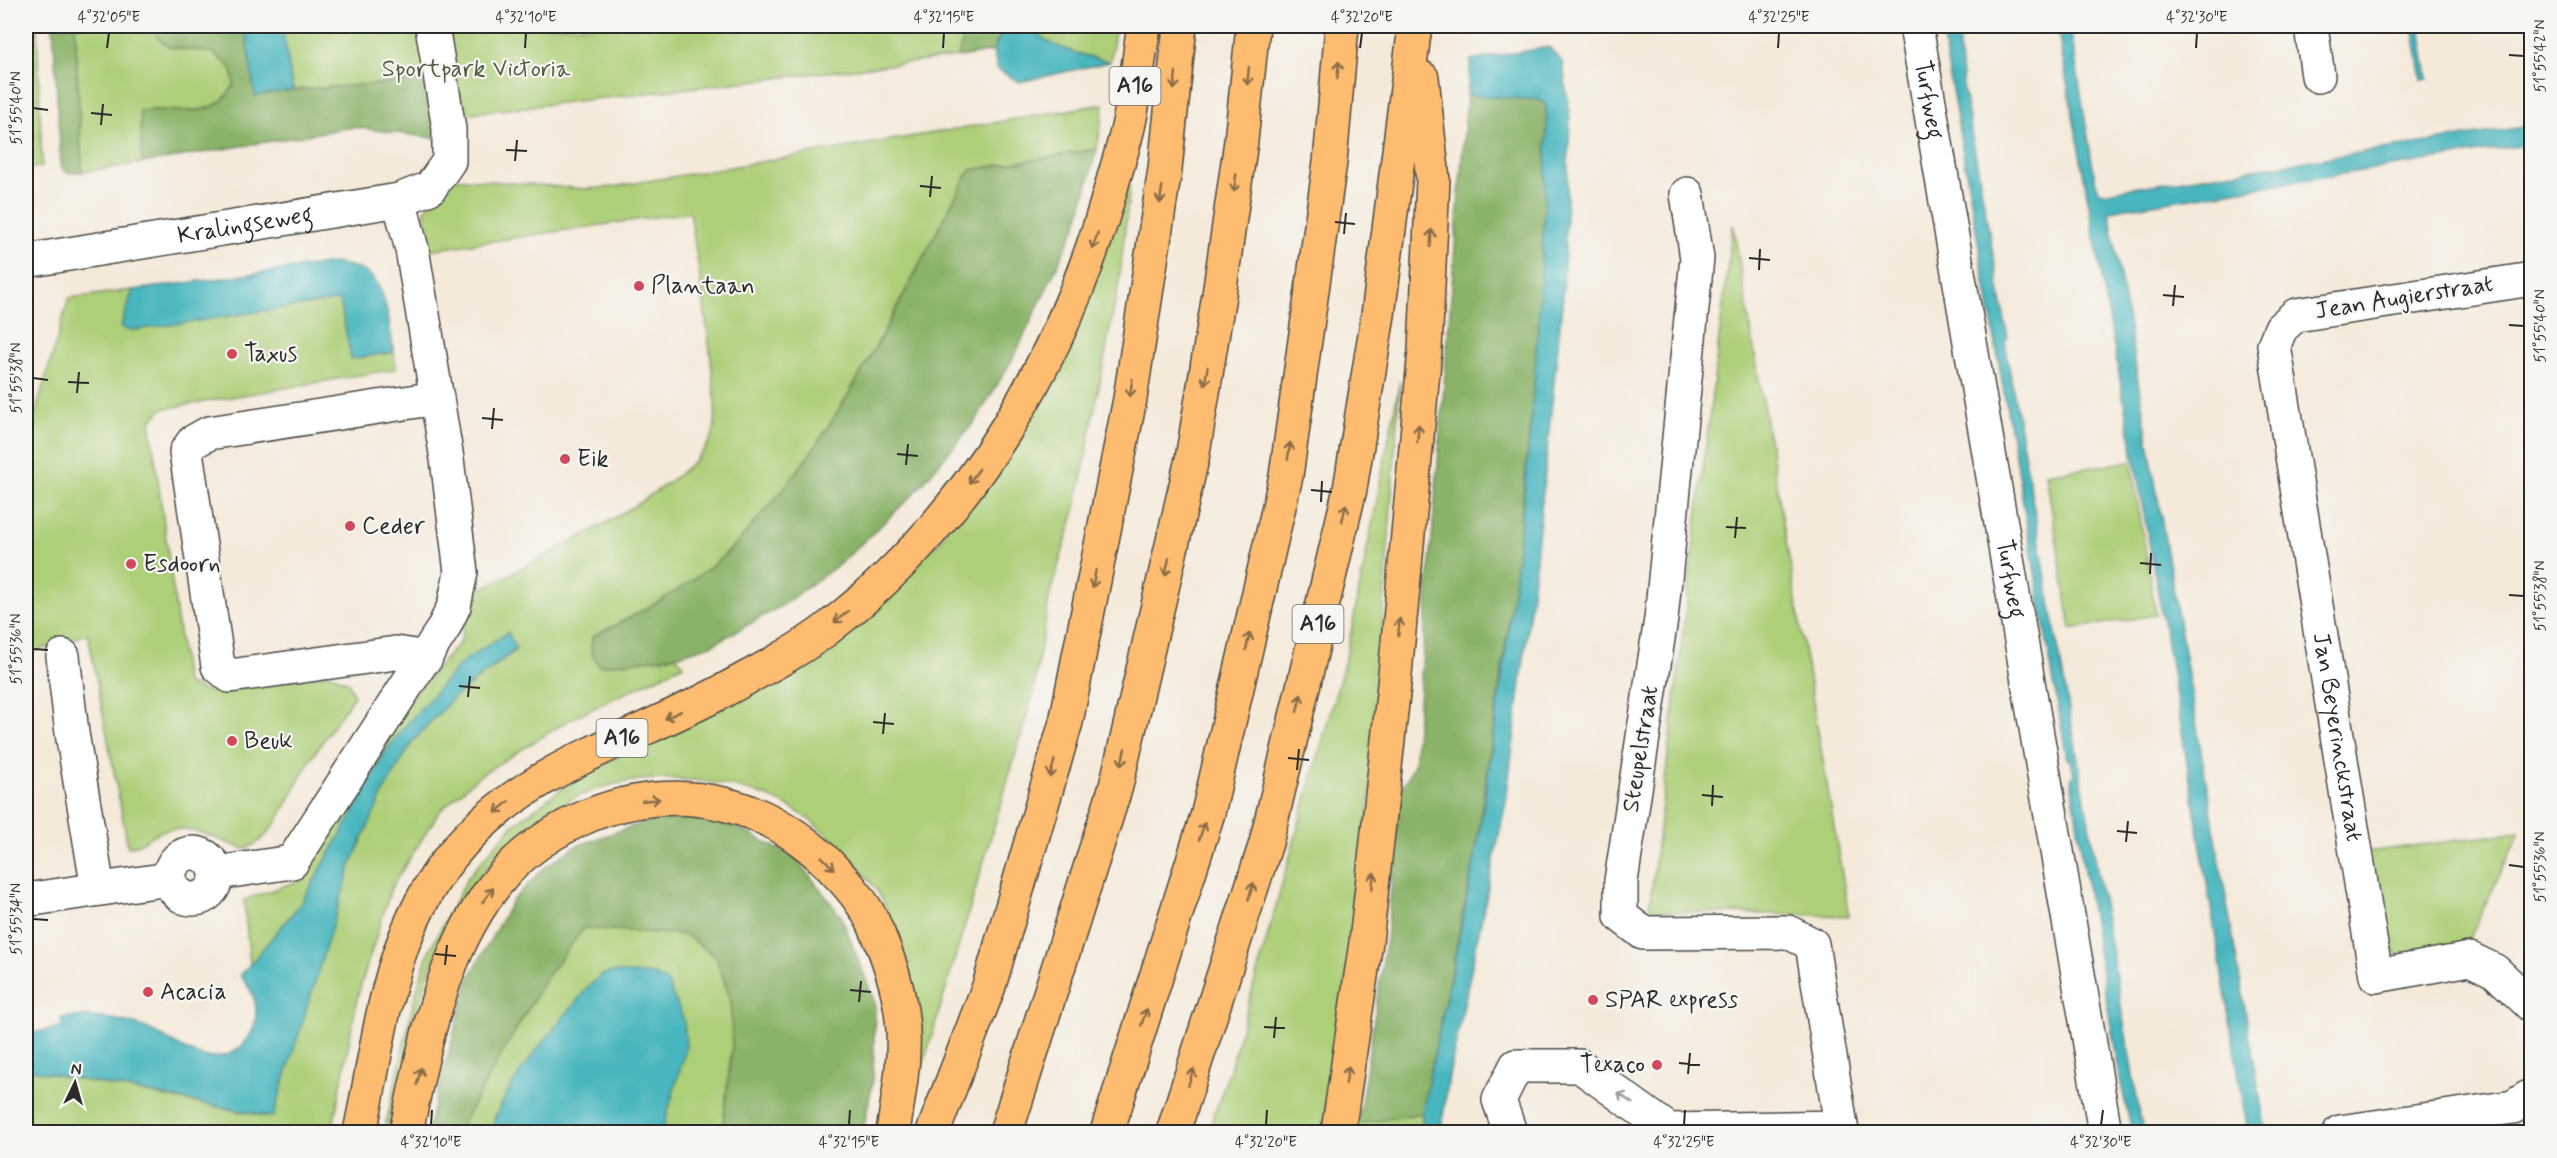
<svg xmlns="http://www.w3.org/2000/svg" width="2557" height="1158" viewBox="0 0 2557 1158" font-family="Mynerve,sans-serif">
<style>
.green{fill:#adcf78;stroke:#6c7d52;stroke-width:1.5}
.forest{fill:#8ab268;stroke:#5a6e4a;stroke-width:1.5}
.water{fill:#47b6be;stroke:#397074;stroke-width:1.5}
.lines{fill:none;stroke-linecap:round;stroke-linejoin:round}
.minor-casing{stroke:#494845;stroke-width:36}
.highway-casing{stroke:#494845;stroke-width:36}
.minor{stroke:#fff;stroke-width:33}
.highway{stroke:#fdbc6f;stroke-width:33}
.oneway{stroke:#8a6c4a}
.oneway2{stroke:#a0a0a0}
.ticks{fill:none;stroke:#2b2b2b;stroke-width:2}
.poi-dot{fill:#d1495b;stroke:#f6f6f2;stroke-width:2}
.labels{text-anchor:middle;dominant-baseline:central;stroke-width:4.5;stroke-linejoin:round;paint-order:stroke}
.shield{fill:#f6f6f2;stroke:#686867;stroke-width:1.5}
.shield-label{font-size:22px;font-weight:bold;fill:#2b2b2b}
.park-label{font-size:24px;fill:#525c42;stroke:#f6f6f2}
.street-label{font-size:24px;fill:#2b2b2b;stroke:#f6f6f2}
.poi-label{font-size:24px;fill:#2b2b2b;stroke:#f6f6f2;text-anchor:start}
.neatline{fill:none;stroke:#2b2b2b;stroke-width:2}
.ticks-label{font-size:15px;text-anchor:middle;fill:#2b2b2b}
</style>
<rect width="100%" height="100%" fill="#f6f6f2"/>
<filter id="ink" filterUnits="userSpaceOnUse"><feTurbulence type="fractalNoise" baseFrequency=".0167" numOctaves="2"/><feDisplacementMap in="SourceGraphic" scale="12" xChannelSelector="R" yChannelSelector="G"/><feConvolveMatrix kernelMatrix="1 2 1 2 8 2 1 2 1" color-interpolation-filters="sRGB"/></filter>
<filter id="wash" filterUnits="userSpaceOnUse"><feTurbulence type="fractalNoise" baseFrequency=".008" numOctaves="4" result="noise"/><feDisplacementMap in="SourceGraphic" scale="24" xChannelSelector="R" yChannelSelector="G"/><feGaussianBlur stdDeviation="1.35" result="paint"/><feColorMatrix in="noise" values="0 0 0 0 0 0 0 0 0 0 0 0 0 0 0 0 0 1.4 0 .05"/><feComposite in="paint" operator="in"/></filter>
<g filter="url(#wash)">
<rect width="100%" height="100%" fill="#f5eada"/>
<!-- green -->
<path class="green" d="M26 26H37L42 167 26 168Z
M75 26H152L157 37 169 47 213 52 232 69 234 85C230 91 225 99 219 103 196 117 166 107 141 111L142 163 82 172Z
M282 26H1002V31L993 51 958 57 438 117 432 80 293 90Z
M1032 26H1116L1110 62C1088 56 1043 48 1032 26Z
M1104 104 1097 149 970 170C908 280 858 396 779 496 749 534 713 568 673 595 663 601 650 605 641 612 628 622 610 652 599 666L676 656 684 665 569 720 479 776 439 812 391 888 358 995 332 1132H26V1069L267 1117 352 862 385 789 413 741 452 699 516 650 462 662 401 731 385 752 352 815 301 903 250 965 244 900 301 880 411 697 461 641 469 595C519 569 699 485 713 433 718 417 714 396 713 379 708 323 698 267 690 212L431 250 424 212 453 178 586 189 612 187Z
M1125 185 1130 186 1119 282 1076 507 1050 593 1032 699 922 1069 917 1066C913 1033 912 997 905 965 901 946 890 917 882 899 874 885 862 871 851 859 837 844 823 830 807 818 756 781 670 771 611 785 556 798 506 840 474 884 421 955 410 1048 392 1132H384L414 1000 428 953 468 877 512 826 564 787 602 766 940 542Z
M1733 224 1849 916 1649 911Z
M133 290 121 326 127 330 340 300 351 359 394 352 396 369 162 409 150 422 186 683 204 691 331 674 349 683 354 696C338 720 320 744 305 769 289 795 277 838 245 849 217 841 193 823 162 831 150 835 140 847 128 847L88 634 26 654V445L69 298Z
M1400 381 1370 797 1353 935 1322 1132H1208L1230 1069 1347 653Z
M2131 461 2156 615 2071 629 2046 474Z
M2520 832 2467 943 2398 956 2381 940 2367 852Z
M584 928 686 935 716 957 731 1001 732 1047 722 1132H662L686 1048 495 1115 491 1132H457L547 976Z
M1422 1113 1423 1132H1357L1358 1124Z"/>
<!-- forest -->
<path class="forest" d="M53 26H75L82 172 67 173 61 166Z
M152 26H245L255 95 293 90 433 80 441 139 354 127 142 163 140 111C166 107 196 117 219 103 225 99 230 91 234 85L232 69 214 53 169 47 157 37Z
M960 26H1001L1002 31 993 51 958 57 963 37Z
M1467 95 1540 100 1545 104 1547 118 1545 238 1539 338 1515 580 1475 855 1422 1113 1358 1124 1386 940 1401 790 1414 765Z
M1097 149 1077 224 1015 355 976 420 912 496 841 563 781 606 714 644 676 656 599 666 591 652 592 637C639 613 684 590 724 556 735 546 745 533 755 522 849 420 903 290 970 170Z
M698 817 738 828 796 858 841 916 875 1003 873 1080 863 1132H722L732 1047 731 1001 716 957 686 935 584 928 547 976 457 1132H427L469 978 512 901 544 868 576 846 645 822Z"/>
<!-- water -->
<path class="water" d="M245 26H282L293 90 255 96Z
M1002 26H1032C1043 48 1088 56 1110 62L1019 82 997 69 993 51 1002 32Z
M1941 26H1957L1963 85 2008 338 2005 340 2009 366 2143 1132H2132L2121 1084 2083 864 2071 778 2074 775 2071 760 2067 759Z
M2057 26H2070L2095 180 2100 193 2531 126V144L2109 211 2266 1132H2248L2171 666Z
M2413 26H2420L2428 79 2422 80Z
M1549 47 1563 63 1570 119 1563 296 1534 578 1506 802 1449 1076 1442 1123 1444 1132H1423L1422 1113C1439 1028 1459 942 1475 856 1483 813 1488 770 1495 726 1525 525 1543 322 1547 118L1545 104 1540 100 1467 95 1471 60Z
M334 263C346 265 361 267 370 275 387 288 390 331 394 352L351 359 340 300 135 330H127L121 326 133 290Z
M508 632 516 649 452 699 413 741 385 789 352 862 273 1117 26 1069V1034L62 1027 61 1018C87 1015 112 1017 138 1025 170 1034 199 1072 235 1051 245 1044 253 1033 255 1021 259 1003 252 989 240 976L301 903 352 815 385 752 401 731 462 662Z
M614 972 654 975 667 982 684 1020 686 1048 662 1132H491C503 1081 555 1030 587 988L601 975Z"/>
</g>
<g filter="url(#ink)">
<g class="lines">
<!-- minor casing -->
<g class="minor-casing">
<g id="minor">
<path id="s1" d="M1916 26 2105 1132"/>
<path d="M2311 26 2318 76"/>
<path d="M1687 194 1697 258 1661 619 1621 881V916L1643 933 1788 932 1812 944 1842 1132"/>
<path id="s2" d="M26 261 399 200 430 188 449 161V129L432 26"/>
<path id="s3" d="M2532 279 2296 315 2281 328 2274 345 2376 976 2470 959 2495 971 2532 1006"/>
<path d="M63 656 72 733 98 889"/>
<path d="M426 658 396 653 230 676 218 666 186 452 193 442 209 433 437 398"/>
<circle cx="193" cy="876" r="23"/>
<path d="M217 873 292 862 443 629 454 606 461 572 447 459 412 249 399 200"/>
<path d="M26 900 169 879"/>
<path d="M1510 1132 1499 1100 1516 1066H1580L1669 1130 1841 1127"/>
<path d="M2340 1132 2513 1107 2532 1095"/>
</g>
</g>
<!-- highway casing -->
<g class="highway-casing">
<path id="highway" d="M360 1132C381 1034 387 936 452 855 520 770 629 741 721 692 757 672 794 654 827 629 971 518 1066 355 1113 181 1119 160 1126 139 1130 118 1136 88 1139 56 1144 26
M406 1132C425 1043 443 943 505 873 529 846 557 829 590 815 680 780 772 801 837 873 851 887 864 904 873 922 888 955 901 994 903 1030 905 1064 898 1099 893 1132
M933 1132 989 986 1066 722 1130 399 1165 169 1180 26
M1006 1132 1116 786 1192 459 1219 295 1241 141 1253 26
M1107 1132 1208 813 1286 476 1330 162 1342 26
M1173 1132 1266 843 1350 489 1378 315 1415 26
M1338 1132 1366 942 1394 685 1425 350 1433 180 1422 78"/>
</g>
<!-- minor -->
<use href="#minor" class="minor"/>
<!-- highway -->
<use href="#highway" class="highway"/>
</g>
<!-- one-way arrows -->
<defs><path id="oneway-shaft" d="M-6 0H5M1.5-3L5.5 0L1.5 3" fill="none" stroke-width="1.6" stroke-linecap="round" stroke-linejoin="round" transform="scale(1.5)"/></defs>
<g class="oneway">
<use href="#oneway-shaft" transform="translate(1338 70) rotate(-85)"/>
<use href="#oneway-shaft" transform="translate(1248 76) rotate(96)"/>
<use href="#oneway-shaft" transform="translate(1175 81) rotate(96)"/>
<use href="#oneway-shaft" transform="translate(1235 183) rotate(98)"/>
<use href="#oneway-shaft" transform="translate(1161 195) rotate(98)"/>
<use href="#oneway-shaft" transform="translate(1431 238) rotate(-87)"/>
<use href="#oneway-shaft" transform="translate(1095 241) rotate(108)"/>
<use href="#oneway-shaft" transform="translate(1206 376) rotate(100)"/>
<use href="#oneway-shaft" transform="translate(1131 388) rotate(99)"/>
<use href="#oneway-shaft" transform="translate(1418 433) rotate(-85)"/>
<use href="#oneway-shaft" transform="translate(1289 451) rotate(-82)"/>
<use href="#oneway-shaft" transform="translate(974 476) rotate(126)"/>
<use href="#oneway-shaft" transform="translate(1344 513) rotate(-77)"/>
<use href="#oneway-shaft" transform="translate(1167 567) rotate(103)"/>
<use href="#oneway-shaft" transform="translate(1094 579) rotate(101)"/>
<use href="#oneway-shaft" transform="translate(841 617) rotate(140)"/>
<use href="#oneway-shaft" transform="translate(1399 627) rotate(-85)"/>
<use href="#oneway-shaft" transform="translate(1248 641) rotate(-77)"/>
<use href="#oneway-shaft" transform="translate(1299 703) rotate(-77)"/>
<use href="#oneway-shaft" transform="translate(673 715) rotate(155)"/>
<use href="#oneway-shaft" transform="translate(1123 757) rotate(103)"/>
<use href="#oneway-shaft" transform="translate(1052 769) rotate(106)"/>
<use href="#oneway-shaft" transform="translate(651 800) rotate(-6)"/>
<use href="#oneway-shaft" transform="translate(502 807) rotate(141)"/>
<use href="#oneway-shaft" transform="translate(1202 831) rotate(-72)"/>
<use href="#oneway-shaft" transform="translate(828 863) rotate(45)"/>
<use href="#oneway-shaft" transform="translate(1373 881) rotate(-84)"/>
<use href="#oneway-shaft" transform="translate(1251 891) rotate(-72)"/>
<use href="#oneway-shaft" transform="translate(488 895) rotate(-53)"/>
<use href="#oneway-shaft" transform="translate(1144 1017) rotate(-72)"/>
<use href="#oneway-shaft" transform="translate(1347 1075) rotate(-82)"/>
<use href="#oneway-shaft" transform="translate(419 1076) rotate(-76)"/>
<use href="#oneway-shaft" transform="translate(1191 1077) rotate(-72)"/>
</g>
<use class="oneway2" href="#oneway-shaft" transform="translate(1625 1098) rotate(-144)"/>
</g>
<!-- ticks -->
<path class="ticks" d="M107 48 109 33M525 48 526 33M943 48 944 33M1360 48 1362 33M1778 48 1779 33M2196 48 2197 33M2509 55 2524 56M33 108 48 110M91 113 112 115M101 125 103 104M506 150 527 151M515 161 517 140M920 186 941 188M930 197 932 176M1335 222 1355 224M1344 234 1346 213M1749 258 1770 260M1759 270 1760 249M2163 295 2184 297M2173 306 2175 285M2509 325 2524 326M33 378 48 380M68 382 89 383M77 393 79 372M482 418 503 420M492 429 494 408M897 454 918 456M906 465 908 444M1311 490 1332 492M1321 502 1322 481M1726 527 1746 528M1735 538 1737 517M2140 563 2161 565M2150 574 2151 553M2509 595 2524 596M33 649 48 650M459 686 480 688M468 697 470 676M873 722 894 724M883 734 885 713M1288 758 1309 760M1297 770 1299 749M1702 795 1723 797M1712 806 1713 785M2117 831 2137 833M2126 842 2128 821M2509 865 2524 867M33 919 48 920M435 954 456 956M445 965 447 945M850 990 871 992M859 1002 861 981M1264 1027 1285 1028M1274 1038 1276 1017M1679 1063 1700 1065M1688 1074 1690 1053M431 1125 432 1110M849 1125 850 1110M1266 1125 1267 1110M1684 1125 1685 1110M2101 1125 2103 1110"/>
<!-- markers -->
<g class="poi-dot">
<circle cx="639" cy="286" r="6"/>
<circle cx="232" cy="354" r="6"/>
<circle cx="565" cy="459" r="6"/>
<circle cx="350" cy="526" r="6"/>
<circle cx="131" cy="564" r="6"/>
<circle cx="232" cy="741" r="6"/>
<circle cx="148" cy="992" r="6"/>
<circle cx="1593" cy="1000" r="6"/>
<circle cx="1657" cy="1065" r="6"/>
</g>
<g class="labels">
<!-- shield labels -->
<g class="shield">
<rect x="1109.5" y="67" width="51" height="38" rx="4.5"/>
<rect x="1292.5" y="605" width="51" height="38" rx="4.5"/>
<rect x="596.5" y="719" width="51" height="38" rx="4.5"/>
</g>
<g class="shield-label">
<text x="1135" y="86">A16</text>
<text x="1318" y="624">A16</text>
<text x="622" y="738">A16</text>
</g>
<!-- park labels -->
<g class="park-label">
<text x="476" y="69">Sportpark Victoria</text>
</g>
<!-- street labels -->
<g class="street-label">
<text stroke="none"><textPath href="#s1" startOffset="75">Turfweg</textPath></text>
<text stroke="none"><textPath href="#s2" startOffset="222">Kralingseweg</textPath></text>
<text transform="translate(2404 298) rotate(-9)">Jean Augierstraat</text>
<text stroke="none"><textPath href="#s1" startOffset="561">Turfweg</textPath></text>
<text stroke="none"><textPath href="#s3" startOffset="674">Jan Beyerinckstraat</textPath></text>
<text transform="translate(1641 749) rotate(-81)">Steupelstraat</text>
</g>
<!-- poi labels -->
<g class="poi-label">
<text x="651" y="286">Plantaan</text>
<text x="244" y="354">Taxus</text>
<text x="577" y="459">Eik</text>
<text x="362" y="526">Ceder</text>
<text x="143" y="564">Esdoorn</text>
<text x="244" y="741">Beuk</text>
<text x="160" y="992">Acacia</text>
<text x="1605" y="1000">SPAR express</text>
<text x="1645" y="1065" text-anchor="end">Texaco</text>
</g>
</g>
<!-- margin -->
<rect width="2557" height="1158" fill="none" stroke="#f6f6f2" stroke-width="66"/>
<!-- north arrow -->
<g transform="translate(75 1083) rotate(5)" stroke="#f6f6f2" stroke-width="4.5" paint-order="stroke">
<path d="M0-4.5L10 22L0 15L-10 22Z" fill="#2b2b2b"/>
<text y="-9" font-size="16" font-weight="bold" text-anchor="middle" fill="#2b2b2b">N</text>
</g>
<rect x="33" y="33" width="2491" height="1092" class="neatline"/>
<g class="ticks-label">
<text x="109" y="22">4°32'05"E</text>
<text x="526" y="22">4°32'10"E</text>
<text x="944" y="22">4°32'15"E</text>
<text x="1362" y="22">4°32'20"E</text>
<text x="1779" y="22">4°32'25"E</text>
<text x="2197" y="22">4°32'30"E</text>
<text transform="translate(2540 56) rotate(-90)" y="5">51°55'42"N</text>
<text transform="translate(16 108) rotate(-90)" y="5">51°55'40"N</text>
<text transform="translate(2540 326) rotate(-90)" y="5">51°55'40"N</text>
<text transform="translate(16 378) rotate(-90)" y="5">51°55'38"N</text>
<text transform="translate(2540 596) rotate(-90)" y="5">51°55'38"N</text>
<text transform="translate(16 649) rotate(-90)" y="5">51°55'36"N</text>
<text transform="translate(2540 867) rotate(-90)" y="5">51°55'36"N</text>
<text transform="translate(16 919) rotate(-90)" y="5">51°55'34"N</text>
<text x="431" y="1147">4°32'10"E</text>
<text x="849" y="1147">4°32'15"E</text>
<text x="1266" y="1147">4°32'20"E</text>
<text x="1684" y="1147">4°32'25"E</text>
<text x="2101" y="1147">4°32'30"E</text>
</g>
</svg>
